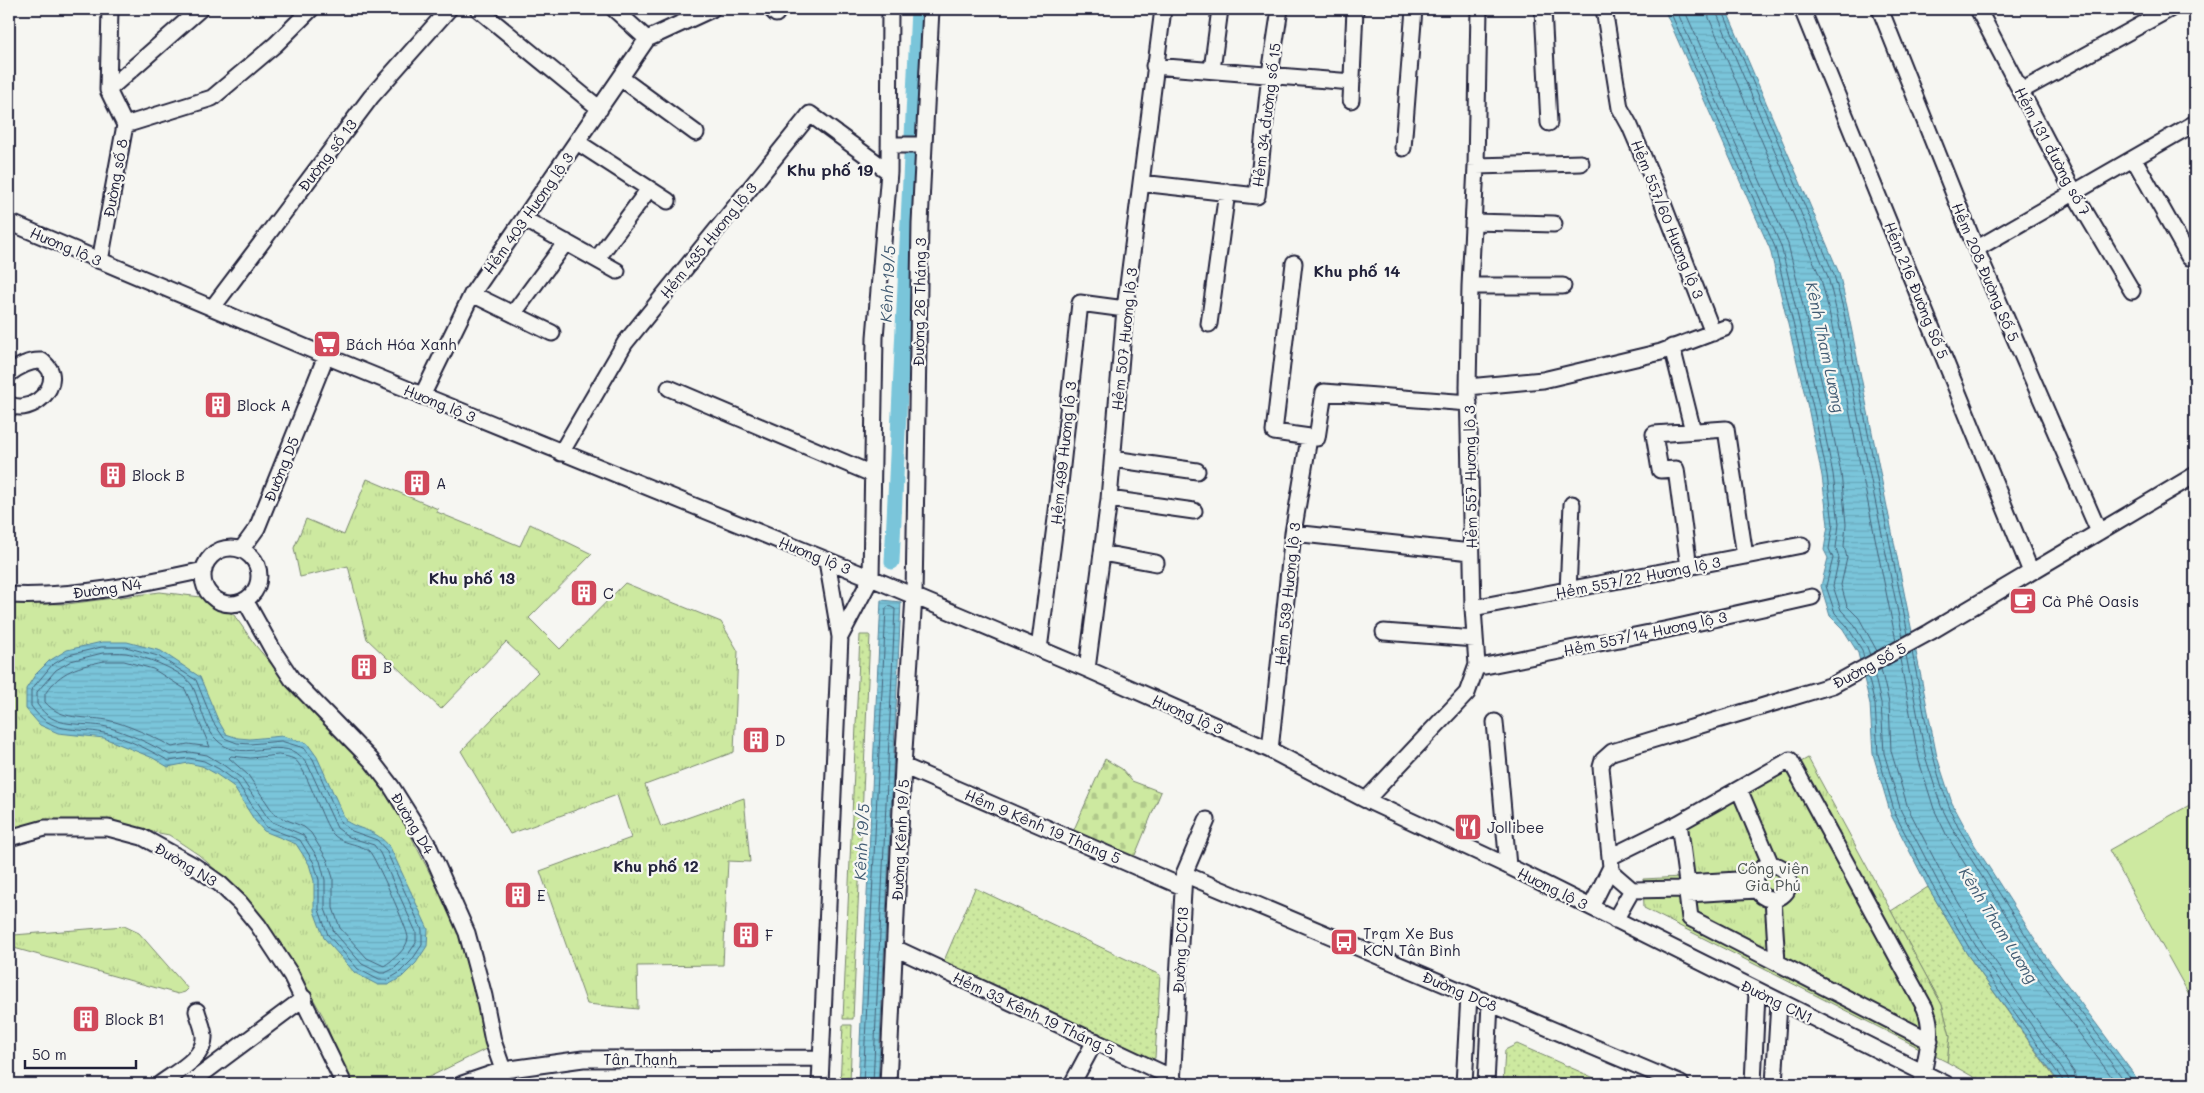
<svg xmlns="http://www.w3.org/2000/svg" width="2204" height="1093" viewBox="0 0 2204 1093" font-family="Mali,sans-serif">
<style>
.grass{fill:url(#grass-dots);stroke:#78866e}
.cemetery{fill:url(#cemetery-stones);stroke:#78866e}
.park{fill:url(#park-tufts);stroke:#78866e}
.pitch{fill:#cde9a0;stroke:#78866e}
.water{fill:url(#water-rules);stroke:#57849a}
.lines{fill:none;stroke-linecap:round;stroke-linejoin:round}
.shore{stroke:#45637b;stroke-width:1}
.canal{stroke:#7ac5da;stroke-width:15}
.minor-casing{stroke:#22223b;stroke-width:19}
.minor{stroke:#f6f6f2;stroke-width:15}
.labels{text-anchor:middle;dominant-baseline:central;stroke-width:4.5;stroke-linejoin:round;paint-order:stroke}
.street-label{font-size:15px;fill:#22223b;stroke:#f6f6f2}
.poi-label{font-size:15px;fill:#22223b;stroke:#f6f6f2;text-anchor:start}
.park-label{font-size:15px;fill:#4d5454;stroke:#f6f6f2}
.neighbourhood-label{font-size:16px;font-weight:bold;fill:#22223b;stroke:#f6f6f2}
.water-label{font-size:16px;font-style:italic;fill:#415b73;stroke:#f6f6f2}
</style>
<defs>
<pattern id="grass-dots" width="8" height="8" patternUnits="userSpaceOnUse" patternTransform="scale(1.25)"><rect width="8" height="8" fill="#cde9a0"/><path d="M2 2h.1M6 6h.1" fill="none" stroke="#b0c88b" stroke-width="1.8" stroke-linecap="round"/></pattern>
<pattern id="cemetery-stones" width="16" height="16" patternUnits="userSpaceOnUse" patternTransform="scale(1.25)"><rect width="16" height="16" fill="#cde9a0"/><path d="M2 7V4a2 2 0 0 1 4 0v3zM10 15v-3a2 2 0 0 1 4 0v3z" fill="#b0c88b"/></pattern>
<pattern id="park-tufts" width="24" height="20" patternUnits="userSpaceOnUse" patternTransform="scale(1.25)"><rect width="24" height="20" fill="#cde9a0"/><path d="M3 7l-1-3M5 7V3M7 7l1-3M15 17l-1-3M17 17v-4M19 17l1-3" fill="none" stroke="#b0c88b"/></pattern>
<pattern id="water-rules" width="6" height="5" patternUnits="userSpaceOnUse" patternTransform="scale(1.25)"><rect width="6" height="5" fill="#7ac5da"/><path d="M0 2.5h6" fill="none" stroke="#69a9bc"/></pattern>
</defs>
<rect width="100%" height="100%" fill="#f6f6f2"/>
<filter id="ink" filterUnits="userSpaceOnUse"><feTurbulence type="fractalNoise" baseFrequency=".02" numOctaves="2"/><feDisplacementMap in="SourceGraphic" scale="10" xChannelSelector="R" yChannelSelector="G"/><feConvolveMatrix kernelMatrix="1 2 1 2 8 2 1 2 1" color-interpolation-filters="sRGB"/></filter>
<g filter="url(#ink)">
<!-- grass -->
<path class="grass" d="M860 635H870L853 1019H843Z
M1928 887 1967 954 2059 1084H1986L1947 1062 1950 1036 1942 1005 1891 911Z
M975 888 1160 975 1155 1058 1148 1060 943 963Z
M843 1025H852L850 1084H840Z
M1517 1044 1608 1084H1503L1505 1050Z"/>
<!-- cemetery -->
<path class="cemetery" d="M1105 759 1122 769 1132 781 1161 792 1133 860 1072 834Z"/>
<!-- park -->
<path class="park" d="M367 479 438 509 437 512 520 546 530 524 592 554 529 618 560 649 625 583 721 622 738 651 734 752 645 785 661 827 744 798 750 862 728 861 723 965 637 966 638 1009 587 1004 540 871 631 838 617 795 510 834 461 751 538 672 506 642 441 709 367 639 348 566 300 577 294 548 306 519 344 535Z
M160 592 201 597 234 615 256 646 294 691 354 746 380 783 410 834 458 929 471 975 488 1048 415 1084H349L323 1016 292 962 248 899 199 855 169 835 99 821 9 831V603L67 604Z
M1808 758 1942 1005 1950 1036 1947 1062 1644 908 1643 879 1681 877 1683 827Z
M124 926 139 933 188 989 185 992 178 994 14 948 9 944V937L14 935Z"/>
<!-- pitch -->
<path class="pitch" d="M2195 802V1005L2109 850Z"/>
<!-- water -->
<path class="water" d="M1664 9H1726L1839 273 1847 307 1937 757 1952 803 1974 844 2045 955 2141 1084H2060L1967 954 1928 887 1891 815 1873 754 1870 704 1858 653 1843 629 1830 616 1821 586 1828 558 1824 550 1828 525 1822 476 1809 412 1770 249Z
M881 600 901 602 878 1084H858Z
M102 642H127L161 651 200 677 218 720 226 734 238 738 250 739 282 736 307 743 317 757 346 821C363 832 374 828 390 847L428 929 427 946 416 963 402 977 388 985H378L355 973 324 938 314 911V881L309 864 296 844 264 831 255 821 233 786 216 774 202 766 188 763 168 767 153 758 104 738 58 733 40 725 26 709V689L35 675 49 661 67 650Z"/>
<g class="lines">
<!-- shore -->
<path class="shore" d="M1669 9 1775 247 1814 411 1827 475 1833 524 1829 549 1833 558 1826 586 1835 613 1847 626 1862 650 1864 658
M1676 9 1781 246 1820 409 1833 474 1839 524 1836 548 1839 558 1833 586 1841 610 1853 623 1867 647 1870 655
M1684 9 1788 244 1828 408 1841 473 1846 524 1844 546 1847 558 1841 585 1847 606 1859 618 1877 651
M1708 9 1709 18 1821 279 1829 311 1896 641
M1715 9 1828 277 1836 309 1903 637
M1722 9 1834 275 1843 308 1908 634
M102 647H126L158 656 196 680 213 722 224 738 237 743 250 744 281 741 304 748 313 759 341 823 352 831 377 840 386 850 422 930V945L412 960 399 973 387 980H379L358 969 328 935 319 910V880L314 863 300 840 266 827 237 782 219 769 204 761 189 758 169 761C151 751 125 737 104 733 75 727 51 735 31 706V690L52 665 69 655Z
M1912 652C1925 712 1931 771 1958 827L2040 958 2135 1084
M103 653C110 653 119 652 126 653 143 656 185 671 193 687 201 704 204 730 219 742 245 765 284 731 307 763L337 828 349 837 374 845 380 853 416 932V943L407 956 395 968 385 973H380L362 964 334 932 325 909V880L320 861 303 835 270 821 241 778 222 764 207 755 190 752 170 755C151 744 128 733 107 727 81 721 55 731 37 704V692L56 670 71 661Z
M1906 655 1926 759 1941 806 1953 830 2035 962 2127 1084
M1900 659 1919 761 1934 809 1946 834 2029 966 2117 1084
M104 661H124L153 669 185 689 210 747 188 744 172 747C157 738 124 723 107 720 85 716 61 721 45 702V694C61 670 78 667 104 661Z
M1881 669 1889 703 1891 751 1908 808 1944 878 1983 944 2074 1072 2077 1084
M1874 673 1881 703 1884 753 1901 811 1938 882 1977 948 2067 1076 2070 1084
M1868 676 1875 704 1878 754 1895 814 1932 885 1971 951 2062 1079 2063 1084
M279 755C284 756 290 757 294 759 305 765 321 817 330 830 339 845 357 842 369 851 375 856 409 932 408 938 407 949 393 960 384 966L367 958 340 928 333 908V878L327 859 311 833 304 827 275 815 248 775 229 758 231 756 250 758Z
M863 1084 886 608 889 606 895 609 873 1084"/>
<!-- canal -->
<path class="canal" d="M892 562 918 9"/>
<!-- minor casing -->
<g class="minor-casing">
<path id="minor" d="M478 9 600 109
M614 9 647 39
M771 9 776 14
M1543 9 1549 123
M1604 9 1620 108 1630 126 1660 196 1713 333
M1802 9 2031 572
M1880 9 1976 249 2099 532
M1978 9 2074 193 2132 291
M647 39 712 9
M1154 66 1352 82
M1212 70 1220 9
M621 78 696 133
M108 90 200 9
M2021 91 2170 9
M1351 100 1355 9
M125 125 212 98 276 44 311 9
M577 142 668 201
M889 145H924
M1403 148 1414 9
M2134 159 2189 257
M1476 166 1581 163
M1141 183 1257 196 1270 74 1280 9
M524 219 617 271
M9 222 326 356 871 578 1087 669 1270 750 1366 800 1508 866 1946 1084
M1473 222 1554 224
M1976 249 2195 123
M597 259 649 189
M100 261 125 125 108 90 110 9
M1294 263 1274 432 1317 438 1324 392 1469 403
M1470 286H1563
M472 294 552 333
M213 307 371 97 449 9
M513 314 566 242
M1209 324 1227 192
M1672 347 1693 431
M9 374C19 366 29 360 42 361 45 364 50 368 51 373 56 394 26 415 9 404
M1468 387 1543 380 1661 352 1725 328
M669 388 872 474
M422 396 472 294 647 39
M561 453 625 343 810 114 889 172
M1113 459 1197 471
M1109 499 1194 511
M1293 533 1471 552
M203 576a28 28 0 1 1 56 0a28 28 0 1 1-56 0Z
M241 550 257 528 326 356
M1102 553 1156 563
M827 561 840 637
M1689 568 1676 469 1660 470 1654 434 1726 429 1745 556
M1568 590 1572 504
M9 595C75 598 140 584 204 570
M245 600 274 652 292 679 371 760 391 786 428 845 467 933 484 996 493 1041 508 1084
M1473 608 1802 545
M1384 632 1475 639
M1039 649 1057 511 1080 303 1125 309
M1477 665 1485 666 1669 629 1812 597
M1087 669 1109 499 1125 309 1163 9
M1495 722 1508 866
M1270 750 1293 533 1309 438
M903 766 1183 887
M1739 789 1771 865
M1366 800 1467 693 1477 665 1473 608 1468 387 1470 286 1476 166 1479 9
M1679 823 1687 883
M9 838 45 828H108L142 837 193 865 220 884 240 903 258 925 291 975 344 1084
M1610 857 1679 823 1790 760 1925 1008C1936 1035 1924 1057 1922 1084
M1755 882a17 17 0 1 1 34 0a17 17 0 1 1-34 0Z
M1610 871 1632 890 1615 920
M1184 874 1681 1084
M1682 889 1687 883 1755 879
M1632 890 1682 889 1687 894 1757 890
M1687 894 1690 918 1930 1041
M1773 899 1777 963
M1591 907 1611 867 1601 767 1603 760 1612 752 1833 685 1930 632 2195 475
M895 948 1173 1078
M160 1084C174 1073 205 1058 204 1037 204 1029 199 1019 197 1011
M189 1084 304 998
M462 1084 503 1070 583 1059 821 1058
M820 1084 840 637 871 578 875 337 889 172 890 9
M888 1084 903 766 914 596 920 223 931 9
M1072 1084 1095 1041
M1172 1084 1184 874 1207 820
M1464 1084 1469 995
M1486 1084 1490 1003
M1753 1084 1757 992
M1774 1084 1779 1003"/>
</g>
<!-- minor -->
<use href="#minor" class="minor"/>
</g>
</g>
<!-- icons -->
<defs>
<g id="supermarket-square" transform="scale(1.4375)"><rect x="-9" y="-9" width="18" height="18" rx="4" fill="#d1495b" stroke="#f6f6f2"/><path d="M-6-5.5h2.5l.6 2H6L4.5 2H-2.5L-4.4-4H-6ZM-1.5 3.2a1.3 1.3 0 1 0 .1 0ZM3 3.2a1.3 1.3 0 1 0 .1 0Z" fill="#fff"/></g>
<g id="building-square" transform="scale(1.4375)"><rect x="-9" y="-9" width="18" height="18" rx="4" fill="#d1495b" stroke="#f6f6f2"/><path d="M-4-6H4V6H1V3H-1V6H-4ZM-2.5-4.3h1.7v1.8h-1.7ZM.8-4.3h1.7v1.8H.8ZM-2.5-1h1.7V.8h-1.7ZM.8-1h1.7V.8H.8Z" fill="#fff"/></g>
<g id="cafe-square" transform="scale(1.4375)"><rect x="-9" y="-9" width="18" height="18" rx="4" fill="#d1495b" stroke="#f6f6f2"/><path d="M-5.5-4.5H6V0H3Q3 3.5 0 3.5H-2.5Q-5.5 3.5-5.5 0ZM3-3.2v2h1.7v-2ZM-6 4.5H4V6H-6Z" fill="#fff"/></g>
<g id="restaurant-square" transform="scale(1.4375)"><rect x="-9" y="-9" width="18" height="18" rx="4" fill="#d1495b" stroke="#f6f6f2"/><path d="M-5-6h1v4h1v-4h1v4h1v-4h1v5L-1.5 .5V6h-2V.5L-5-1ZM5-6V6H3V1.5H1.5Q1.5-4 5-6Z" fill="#fff"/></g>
<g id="bus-square" transform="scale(1.4375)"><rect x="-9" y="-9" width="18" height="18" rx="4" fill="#d1495b" stroke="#f6f6f2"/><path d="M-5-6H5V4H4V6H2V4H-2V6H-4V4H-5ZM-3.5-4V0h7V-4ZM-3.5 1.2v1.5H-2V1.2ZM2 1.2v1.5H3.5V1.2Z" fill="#fff"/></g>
</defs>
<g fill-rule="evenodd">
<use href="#supermarket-square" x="327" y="344"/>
<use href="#building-square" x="218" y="405"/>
<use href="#building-square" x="113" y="475"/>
<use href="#building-square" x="417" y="483"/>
<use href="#building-square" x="584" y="593"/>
<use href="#cafe-square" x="2023" y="601"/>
<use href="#building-square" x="364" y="667"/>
<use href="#building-square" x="756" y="740"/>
<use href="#restaurant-square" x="1468" y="827"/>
<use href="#building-square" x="518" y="895"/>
<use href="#building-square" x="746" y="935"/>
<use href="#bus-square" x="1344" y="942"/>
<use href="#building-square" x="86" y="1019"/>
</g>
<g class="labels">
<!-- street labels -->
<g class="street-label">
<text transform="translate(1266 115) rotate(-83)">Hẻm 34 đường số 15</text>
<text transform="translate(2053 151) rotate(62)">Hẻm 131 đường số 7</text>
<text transform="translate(327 155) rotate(-53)">Đường số 13</text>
<text transform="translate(115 178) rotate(-80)">Đường số 8</text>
<text transform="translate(528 213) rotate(-55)">Hẻm 403 Hương lộ 3</text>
<text transform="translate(1668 219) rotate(68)">Hẻm 557/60 Hương lộ 3</text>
<text transform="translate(708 240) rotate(-51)">Hẻm 435 Hương lộ 3</text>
<text transform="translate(66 246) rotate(23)">Hương lộ 3</text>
<text transform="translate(1986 272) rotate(67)">Hẻm 208 Đường Số 5</text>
<text transform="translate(1917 290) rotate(68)">Hẻm 216 Đường Số 5</text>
<text transform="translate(919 302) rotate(-89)">Đường 26 Tháng 3</text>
<text transform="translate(1124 339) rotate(-84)">Hẻm 507 Hương lộ 3</text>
<text transform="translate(440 403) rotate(22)">Hương lộ 3</text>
<text transform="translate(1063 453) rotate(-84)">Hẻm 499 Hương lộ 3</text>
<text transform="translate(281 469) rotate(-68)">Đường D5</text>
<text transform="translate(1470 477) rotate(-91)">Hẻm 557 Hương lộ 3</text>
<text transform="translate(815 555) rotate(22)">Hương lộ 3</text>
<text transform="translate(1638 577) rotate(-11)">Hẻm 557/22 Hương lộ 3</text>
<text transform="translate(107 588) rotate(-8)">Đường N4</text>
<text transform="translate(1287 594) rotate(-84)">Hẻm 539 Hương lộ 3</text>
<text transform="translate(1645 633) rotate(-12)">Hẻm 557/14 Hương lộ 3</text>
<text transform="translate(1869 665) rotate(-28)">Đường Số 5</text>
<text transform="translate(1188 714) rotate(24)">Hương lộ 3</text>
<text transform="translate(413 823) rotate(59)">Đường D4</text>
<text transform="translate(1043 826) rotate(23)">Hẻm 9 Kênh 19 Tháng 5</text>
<text transform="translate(900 840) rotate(-87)">Đường Kênh 19/5</text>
<text transform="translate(186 864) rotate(31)">Đường N3</text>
<text transform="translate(1553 888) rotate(26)">Hương lộ 3</text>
<text transform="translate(1180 950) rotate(-87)">Đường DC13</text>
<text transform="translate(1460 991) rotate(23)">Đường DC8</text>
<text transform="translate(1777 1001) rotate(26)">Đường CN1</text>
<text transform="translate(1034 1013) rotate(25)">Hẻm 33 Kênh 19 Tháng 5</text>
<text x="640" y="1059">Tân Thạnh</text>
</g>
<!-- poi labels -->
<g class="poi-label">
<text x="346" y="344">Bách Hóa Xanh</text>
<text x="237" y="405">Block A</text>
<text x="132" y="475">Block B</text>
<text x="436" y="483">A</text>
<text x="603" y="593">C</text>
<text x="2042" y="601">Cà Phê Oasis</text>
<text x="383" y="667">B</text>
<text x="775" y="740">D</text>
<text x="1487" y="827">Jollibee</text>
<text x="537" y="895">E</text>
<text x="1363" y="933">Trạm Xe Bus<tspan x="1363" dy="17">KCN Tân Bình</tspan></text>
<text x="765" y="935">F</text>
<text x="105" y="1019">Block B1</text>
</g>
<!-- park labels -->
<g class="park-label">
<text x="1773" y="868">Công viên<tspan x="1773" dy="17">Gia Phú</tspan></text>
</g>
<!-- neighbourhood labels -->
<g class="neighbourhood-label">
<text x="830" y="169">Khu phố 19</text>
<text x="1357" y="270">Khu phố 14</text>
<text x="472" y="577">Khu phố 13</text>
<text x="656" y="865">Khu phố 12</text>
</g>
<!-- water labels -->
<g class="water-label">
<text transform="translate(887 284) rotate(-87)">Kênh 19/5</text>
<text transform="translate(1826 347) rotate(78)">Kênh Tham Lương</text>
<text transform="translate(861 842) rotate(-87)">Kênh 19/5</text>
<text transform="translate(1999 925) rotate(58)">Kênh Tham Lương</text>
</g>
</g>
<!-- margin -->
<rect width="2204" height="1093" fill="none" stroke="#f6f6f2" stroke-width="30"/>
<rect x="15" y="15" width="2174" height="1063" fill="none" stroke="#22223b" stroke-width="2" filter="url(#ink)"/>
<!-- scale -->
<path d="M25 1060v8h111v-8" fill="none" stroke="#22223b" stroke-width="2.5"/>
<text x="32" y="1060" font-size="15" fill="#22223b" stroke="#f6f6f2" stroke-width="4" paint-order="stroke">50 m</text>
</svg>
